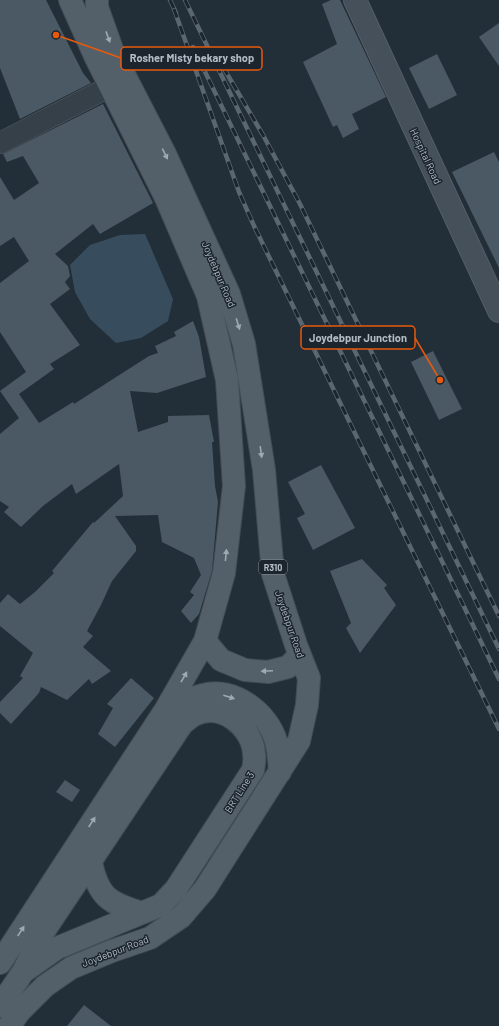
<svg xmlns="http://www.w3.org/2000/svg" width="499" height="1026" viewBox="0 0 499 1026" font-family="Barlow,sans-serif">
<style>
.water{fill:#374d5e}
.building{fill:#4b5964}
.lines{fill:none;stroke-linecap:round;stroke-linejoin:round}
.minor-casing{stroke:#545e66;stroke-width:22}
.secondary-casing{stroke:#545e66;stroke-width:24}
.primary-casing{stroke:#434c55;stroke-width:24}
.minor{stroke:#364049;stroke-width:21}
.secondary{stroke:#45505b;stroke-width:22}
.primary{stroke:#546069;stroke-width:22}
.rail-casing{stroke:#5a6771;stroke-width:4.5}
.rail{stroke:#1c252d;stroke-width:3;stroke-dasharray:9;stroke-linecap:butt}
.oneway{fill:#9ea9b3}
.labels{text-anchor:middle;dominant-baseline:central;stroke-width:3;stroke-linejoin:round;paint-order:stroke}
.shield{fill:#1c252d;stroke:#848e97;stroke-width:1}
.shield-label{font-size:9px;font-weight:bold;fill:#b1bbc5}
.street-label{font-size:10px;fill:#b1bbc5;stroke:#1c252d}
.leader{fill:none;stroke:#e8590c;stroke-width:1.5}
.callout-dot{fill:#e8590c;stroke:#1c252d;stroke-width:1.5}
.callout{fill:#1c252d;stroke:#e8590c;stroke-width:1.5}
.callout-label{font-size:11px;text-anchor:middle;font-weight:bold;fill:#b1bbc5}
</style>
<rect width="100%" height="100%" fill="#232f38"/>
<!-- water -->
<path class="water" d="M145 234 173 299 168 321 141 338 116 343 90 319 75 292 70 265 90 245 120 235Z"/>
<!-- building -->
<path class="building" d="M0 0H46L83 73 91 83 20 119 0 68Z
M331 0H340L386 97 352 114 359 129 343 138 337 125 333 127 303 62 337 44 322 4Z
M499 23V66L479 37Z
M437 54 457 95 429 109 409 68Z
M103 104 153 203 100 234 93 224 55 254 68 266 70 276 65 282 70 289 50 304 80 345 50 364 54 369 19 394 39 423 73 402 74 404 149 356 158 353 155 346 176 336 174 332 193 321 199 337 206 377 157 393 130 391 138 432 168 422V416L209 415 214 442H212L215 486 218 502 212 571 199 614 191 623 181 611 194 595 190 592 201 575 194 558 162 542 158 515 115 516 136 546V551L112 581 101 605 87 631 93 636 83 647 111 671 92 684 89 679 67 700 41 687 39 693 11 724 0 713V702L23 678 20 676 33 653 0 626V603L8 594 20 604 35 592 54 573 52 571 93 522 94 523 123 496 119 464 76 494 72 484 43 506 21 527 4 512 9 507 0 501V434L19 418 0 391 26 372 0 332V283L29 261 14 237 0 246V177L14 200 39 183 23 156 7 162 3 154Z
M494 152 499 162V268L452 172Z
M433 351 462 409 439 420 411 362Z
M321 465 355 528 313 550 297 518 305 514 288 482Z
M362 559 387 585 384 588 396 605 360 653 346 628 351 623 330 571Z
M131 678 154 698 115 747 98 734 113 708 107 704Z
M65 780 80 790 72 802 56 792Z
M84 1005 111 1026H67Z"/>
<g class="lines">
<!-- minor casing -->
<g class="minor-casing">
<path id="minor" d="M0 143 111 86"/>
</g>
<!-- secondary casing -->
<g class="secondary-casing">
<path id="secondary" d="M355 0 499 311"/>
</g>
<!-- primary casing -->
<g class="primary-casing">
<path id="primary" d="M205 641 221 660 245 670 268 672 288 667 300 655
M166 709C178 704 190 698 203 695 233 686 268 713 276 741 279 751 279 762 280 772
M91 862C98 897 109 903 142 913
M0 963 166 709 205 641 224 573 234 486 227 380 208 296 166 198 96 58 70 0
M0 1006 23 972 40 937 182 724C186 721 190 717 194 715 221 701 253 727 254 754 255 759 254 765 253 770L176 889 161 905 57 948 23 972
M9 1026 20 1011 45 986 71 968 112 951 150 938 181 917 205 889 299 741 307 705 309 678 296 645 273 574 264 470 244 344 229 294 165 154 114 55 97 7V0"/>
</g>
<!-- minor -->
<use href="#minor" class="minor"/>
<!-- secondary -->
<use href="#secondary" class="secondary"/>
<!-- primary -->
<use href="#primary" class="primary"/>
<!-- rail casing -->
<g class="rail-casing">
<path id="rail" d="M170 0 176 13
M185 0 499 649
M174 9 239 192 255 228 499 729
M193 47 499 679
M223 67 263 135 300 204 499 616"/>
</g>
<!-- rail -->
<use href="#rail" class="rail"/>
</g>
<!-- one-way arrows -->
<defs><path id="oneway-solid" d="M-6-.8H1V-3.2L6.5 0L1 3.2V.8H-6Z"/></defs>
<g class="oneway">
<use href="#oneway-solid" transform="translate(108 37) rotate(70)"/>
<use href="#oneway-solid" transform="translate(165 154) rotate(64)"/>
<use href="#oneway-solid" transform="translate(238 324) rotate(73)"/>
<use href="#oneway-solid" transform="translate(261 452) rotate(82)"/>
<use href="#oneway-solid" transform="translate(226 555) rotate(-84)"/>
<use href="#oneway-solid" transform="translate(267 671) rotate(178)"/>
<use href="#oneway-solid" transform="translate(184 677) rotate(-60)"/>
<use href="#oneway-solid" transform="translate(229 697) rotate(18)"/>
<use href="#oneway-solid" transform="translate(92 822) rotate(-57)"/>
<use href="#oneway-solid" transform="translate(21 931) rotate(-57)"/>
</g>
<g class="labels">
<!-- shield labels -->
<rect class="shield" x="259" y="560" width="28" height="14" rx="3"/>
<g class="shield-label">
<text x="273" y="567">R310</text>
</g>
<!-- street labels -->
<g class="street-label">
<text transform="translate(426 156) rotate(65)">Hospital Road</text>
<text transform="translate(219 274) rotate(67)">Joydebpur Road</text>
<text transform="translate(290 624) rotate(71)">Joydebpur Road</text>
<text transform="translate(239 792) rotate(-58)">BRT Line 3</text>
<text transform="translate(115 951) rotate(-21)">Joydebpur Road</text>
</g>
</g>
<!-- callouts -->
<path class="leader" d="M56 35L121 58M440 380L415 338"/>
<g class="callout-dot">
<circle cx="56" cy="35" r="4"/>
<circle cx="440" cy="380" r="4"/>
</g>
<g class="callout">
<rect x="121" y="47" width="141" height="23" rx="4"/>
<rect x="301" y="326" width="114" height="23" rx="4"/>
</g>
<g class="callout-label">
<text x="192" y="62">Rosher Misty bekary shop</text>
<text x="358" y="342">Joydebpur Junction</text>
</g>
</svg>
